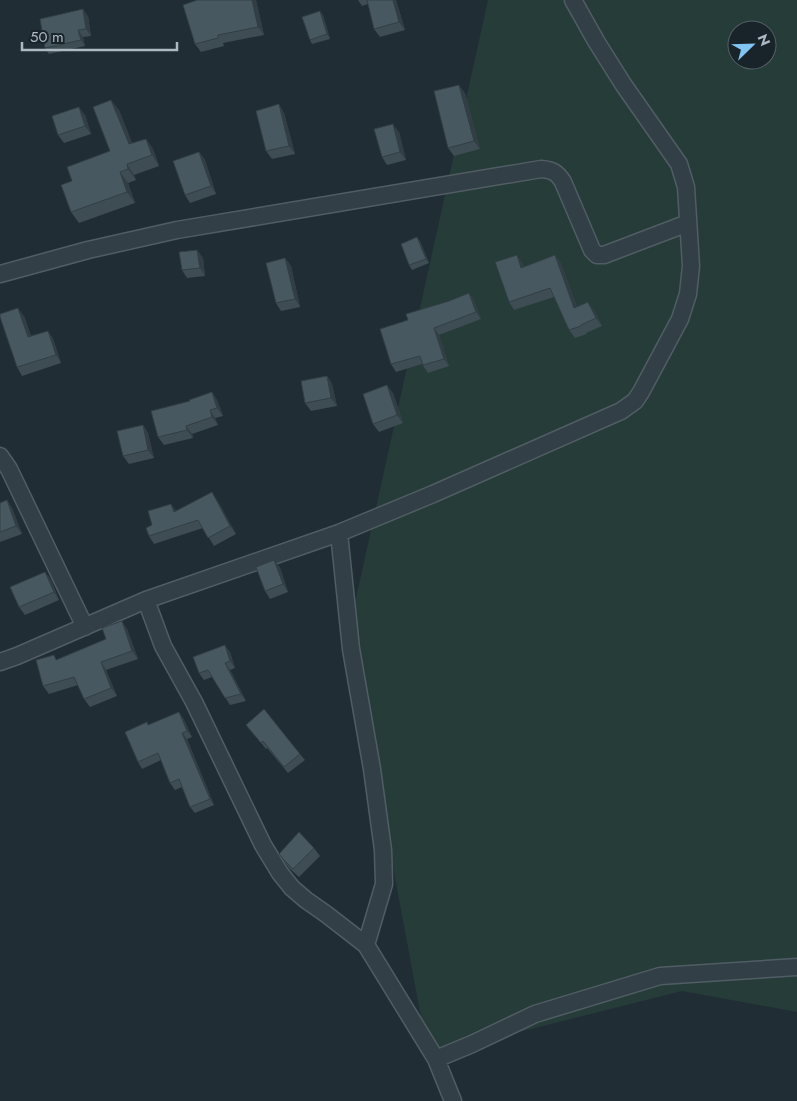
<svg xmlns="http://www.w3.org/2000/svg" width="797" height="1101" viewBox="0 0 797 1101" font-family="Jost,sans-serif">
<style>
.green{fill:#263c38;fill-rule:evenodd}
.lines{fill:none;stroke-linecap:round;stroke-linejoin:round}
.street-casing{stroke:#515d64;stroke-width:19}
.street{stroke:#333f46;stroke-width:16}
.wall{fill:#3e4c53}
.shaded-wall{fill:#323e44}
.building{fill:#485861;stroke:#323e44}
</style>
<rect width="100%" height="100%" fill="#202d35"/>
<!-- green -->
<path class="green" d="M488 0H797V1012L682 991 428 1055 349 630ZM737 30H767V60H737Z"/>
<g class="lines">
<!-- street casing -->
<g class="street-casing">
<path id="street" d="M0 274 88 250 177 230 541 169C552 170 557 172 563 182L592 250 597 255H604L688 223
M0 456 9 469 85 627
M339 533 351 649 372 769 383 850 384 884 366 945 436 1059
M146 600 163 646 194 702 263 845 280 873 292 888 306 900 326 914 366 945
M0 662 17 656 146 600 339 533 433 494 621 411 635 401 641 392 680 319 688 294 691 266 686 187 679 164 623 84 596 41 573 0
M453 1101 436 1059 472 1044 535 1014 660 976 797 967"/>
</g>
<!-- street -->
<use href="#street" class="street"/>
</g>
<!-- wall -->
<path class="wall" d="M197 0H256L264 35 223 43 224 46 201 52 195 44Z
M358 0H396L405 30 380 37 374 29 368 4 362 6Z
M323 15 330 39 312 44 310 40Z
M88 16 91 36 83 37 85 46 49 54 45 48Z
M465 93 480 149 454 156 448 148Z
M119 110 132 144 146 139 153 149 159 166 134 175 136 180 128 183 135 203 79 223 71 212 72 181 110 151Z
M284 113 295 154 272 159 266 151Z
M85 115 91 134 64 143 58 135Z
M399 132 406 160 387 165 382 157Z
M199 152 205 160 216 194 190 203 185 195Z
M420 241 429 263 412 270 409 265Z
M197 250 203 258 205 276 187 278 182 270Z
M517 255 522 263 524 267 555 255 561 263 577 307 594 310 602 326 586 333 587 334 575 338 569 330 554 297 514 310 509 302Z
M285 258 291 266 300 307 281 311 276 303Z
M469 293 474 300 481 319 439 335 449 366 428 373 422 364 396 372 391 364 408 320Z
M24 316 31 336 48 331 53 339 61 363 22 376 17 367Z
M327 376 332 384 337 406 311 411 305 403Z
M212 392 217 400 223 416 215 418 218 425 192 434 193 438 164 445 158 437 190 401Z
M393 393 403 423 379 432 373 424Z
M143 425 148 433 154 458 129 464 123 456Z
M7 500 12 508 22 534 0 542V503Z
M217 500 236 534 214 546 203 528 154 544 149 536 177 511Z
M274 560 280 568 288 592 270 599 265 591Z
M45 572 51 580 59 600 25 615 19 607Z
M127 629 138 659 106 670 117 696 90 707 84 699 78 685 49 694 43 686 58 659 106 639Z
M230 652 235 668 230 670 246 701 230 705 212 677 204 680 199 673Z
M183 718 192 737 187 739 214 805 195 813 190 807 182 787 175 790 170 783 161 760 142 769 138 762Z
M246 725 300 754 305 760 288 773 267 748 266 749Z
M314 848 320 856 299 877 289 868 279 854Z"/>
<!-- shaded-wall -->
<path class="shaded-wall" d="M252 0H256L264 35 258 27Z
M393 0H396L405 30 399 22Z
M83 9 88 16 91 36 86 29Z
M320 11 323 15 330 39 327 34Z
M78 30 83 37 85 46 81 40Z
M459 85 465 93 480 149 474 141Z
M111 100 119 110 137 155 129 144Z
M279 104 284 113 295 154 289 146Z
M79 107 85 115 91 134 85 126Z
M393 124 399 132 406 160 400 152Z
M146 139 153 149 159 166 152 155Z
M199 152 205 160 216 194 211 186Z
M127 164 134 175 136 180 128 169Z
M120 172 128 183 135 203 127 192Z
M417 237 420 241 429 263 426 259Z
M197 250 203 258 205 276 200 268Z
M517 255 522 263 527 276 521 268Z
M555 255 561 263 580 316 574 308Z
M285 258 291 266 300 307 295 299Z
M469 293 474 300 481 319 476 312Z
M588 302 594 310 602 326 596 318Z
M18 308 24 316 34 345 28 337Z
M434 328 439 335 449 366 444 359Z
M48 331 53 339 61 363 56 355Z
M327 376 332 384 337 406 331 398Z
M387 385 393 393 403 423 397 415Z
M212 392 217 400 223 416 217 408Z
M210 410 215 418 218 425 212 417Z
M143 425 148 433 154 458 148 450Z
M186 426 192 434 193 438 187 430Z
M212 492 217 500 236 534 230 526Z
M7 500 12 508 22 534 16 526Z
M171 504 177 512H174Z
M274 560 280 568 288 592 283 584Z
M45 572 51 580 59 600 54 592Z
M122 621 127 629 138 659 132 651Z
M225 645 230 652 235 668 230 661Z
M101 662 106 670 117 696 111 688Z
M225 663 230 670 246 701 241 694Z
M179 712 183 718 192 737 187 731Z
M182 733 187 739 214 805 210 799Z"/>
<!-- building -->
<path class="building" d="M197 0H252L258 27 218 35V38L195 44 183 5Z
M367 0H393L399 22 374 29Z
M83 9 86 29 78 30 81 40 45 48 40 19Z
M320 11 327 34 310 40 302 17Z
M459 85 474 141 448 148 434 91Z
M111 100 129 144 146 139 152 155 127 164 128 169 120 172 127 192 71 212 61 185 72 181 67 167 110 151 93 107Z
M279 104 289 146 266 151 256 111Z
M79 107 85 126 58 135 52 116Z
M393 124 400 152 382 157 374 129Z
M199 152 211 186 185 195 173 161Z
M417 237 426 259 409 265 401 244Z
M197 250 200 268 182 270 179 252Z
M517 255 521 268 555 255 574 308 588 302 596 318 581 325V326L569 330 550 288 509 302 495 262Z
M285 258 295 299 276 303 266 263Z
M469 293 476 312 434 328 444 359 423 365 420 356 391 364 380 329 408 320 406 314 449 301Z
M18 308 28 337 48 331 56 355 17 367 0 317V314Z
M327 376 331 398 305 403 301 381Z
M387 385 397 415 373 424 363 394Z
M212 392 217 408 210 410 212 417 186 426 187 430 158 437 151 411 190 401 189 400Z
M143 425 148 450 123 456 117 431Z
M212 492 230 526 208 538 198 520 149 536 146 528 152 525 148 511 171 504 174 512Z
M7 500 16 526 0 532V503Z
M274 560 283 584 265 591 256 567Z
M45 572 54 592 19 607 10 587Z
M122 621 132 651 101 662 111 688 84 699 74 677 43 686 36 660 54 655 56 660 106 639 102 628Z
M225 645 230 661 225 663 241 694 225 698 208 670 199 673 193 657Z
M264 709 300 754 284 767 263 741 261 743 246 725Z
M179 712 187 731 182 733 210 799 190 807 179 779 170 783 158 753 138 762 125 732 147 722 148 725Z
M299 832 314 848 293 869 284 860 279 854Z"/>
<!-- north arrow -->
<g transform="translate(752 45) rotate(67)"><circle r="24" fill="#19232a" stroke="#545f67"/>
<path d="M0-4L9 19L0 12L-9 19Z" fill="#82c4f3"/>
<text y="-8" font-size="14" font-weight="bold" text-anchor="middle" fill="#adbac3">N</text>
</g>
<!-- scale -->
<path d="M22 42v8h155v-8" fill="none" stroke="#adbac3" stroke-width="2.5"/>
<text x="30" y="42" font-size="15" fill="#adbac3" stroke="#19232a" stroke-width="4" paint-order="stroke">50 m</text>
</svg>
